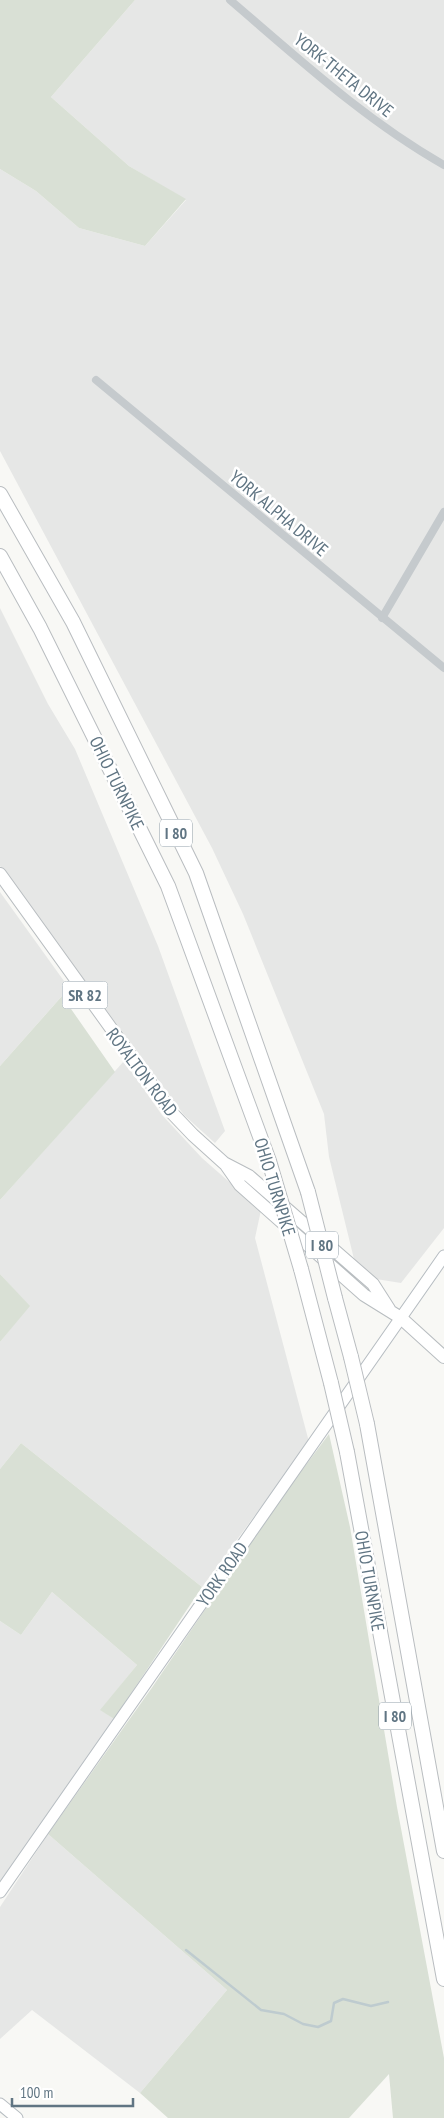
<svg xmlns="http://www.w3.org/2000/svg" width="444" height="2118" viewBox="0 0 444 2118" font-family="'PT Sans Narrow',sans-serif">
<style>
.built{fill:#e6e7e6}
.green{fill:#d9e0d5}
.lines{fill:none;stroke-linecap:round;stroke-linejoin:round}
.stream{stroke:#becbcf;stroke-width:2.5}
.secondary-casing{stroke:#b7bdc2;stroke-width:13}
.primary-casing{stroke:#b8bdc0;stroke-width:14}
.highway-casing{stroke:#b9bdc0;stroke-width:16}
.street{stroke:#c5cacd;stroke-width:8}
.secondary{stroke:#fff;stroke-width:11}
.primary{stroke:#fff;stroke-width:12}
.highway{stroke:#fff;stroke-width:14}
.highway-bridge-casing{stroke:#b9bdc0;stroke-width:16;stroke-linecap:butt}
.highway-bridge{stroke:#fff;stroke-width:14}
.labels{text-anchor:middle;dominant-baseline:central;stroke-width:5;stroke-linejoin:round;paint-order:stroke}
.shield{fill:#fff;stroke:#909ea8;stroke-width:1}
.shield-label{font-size:16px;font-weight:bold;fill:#607583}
.street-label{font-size:18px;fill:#607583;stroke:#fff}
</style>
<rect width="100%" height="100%" fill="#f8f8f5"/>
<!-- built -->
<path class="built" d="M135 0H444V1228L401 1283 376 1279 354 1259 329 1157 324 1114 243 914 212 848 0 451V169L36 191 79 228 145 246 186 200 129 166 51 97Z
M0 608 48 704 75 749 158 946 225 1131 215 1143 184 1115 0 866Z
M0 892 69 988 0 1066Z
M124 1061 162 1115 202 1158 261 1210 255 1238 309 1442 202 1587 21 1443 0 1469V1342L29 1306 0 1274V1200Z
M52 1592 137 1665 101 1710 114 1719 0 1883V1621L21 1635Z
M48 1834 227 1990 140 2093 32 2010 0 2039V1907Z"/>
<!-- green -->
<path class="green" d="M0 0H135L51 97 129 166 186 199 145 246 79 228 36 191 0 169Z
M62 996 115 1072 0 1200V1066Z
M0 1274 30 1306 0 1342Z
M329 1434 350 1527 397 1807 444 2058V2118H393L389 2074 349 2118H168L140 2093 227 1990 48 1834 151 1689 282 1497Z
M21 1443 202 1587 114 1719 100 1710 137 1665 52 1592 21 1635 0 1621V1469Z"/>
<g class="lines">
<!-- stream -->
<path class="stream" d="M186 1950 261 2010 284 2014 303 2024 318 2027 331 2021 334 2003 343 1999 371 2006 388 2002"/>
<!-- secondary casing -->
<g class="secondary-casing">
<path id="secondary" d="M0 1892 444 1256
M0 2104 17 2118"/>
</g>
<!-- primary casing -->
<g class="primary-casing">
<path id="primary" d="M0 874 172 1113 193 1135 224 1163 249 1176 373 1284 389 1309
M226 1165 240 1185 364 1295 401 1318 444 1357"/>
</g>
<!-- highway casing -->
<g class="highway-casing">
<path id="highway" d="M0 494 73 622 196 873 308 1192
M0 556 40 628 168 886 269 1161
M301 1269 331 1383
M335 1298 351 1357
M367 1424 444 1851
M347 1452 444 1979"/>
</g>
<!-- street -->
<path class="street" d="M230 0C299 59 365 120 444 165
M96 380 444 668
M382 618 444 512"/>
<!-- secondary -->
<use href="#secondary" class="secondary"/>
<!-- primary -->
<use href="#primary" class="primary"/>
<!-- highway -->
<use href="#highway" class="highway"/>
<!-- highway-bridge casing -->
<g class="highway-bridge-casing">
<path id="highway-bridge" d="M269 1161 301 1269
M308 1192 335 1298
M351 1357 367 1424
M331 1383 347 1452"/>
</g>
<!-- highway-bridge -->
<use href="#highway-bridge" class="highway-bridge"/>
</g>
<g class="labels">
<!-- shield labels -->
<g class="shield">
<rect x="160" y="819.5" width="32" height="27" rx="4"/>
<rect x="62.5" y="981.5" width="45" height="27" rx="4"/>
<rect x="306" y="1231.5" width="32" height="27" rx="4"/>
<rect x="379" y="1702.5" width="32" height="27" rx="4"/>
</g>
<g class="shield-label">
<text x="176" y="833">I 80</text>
<text x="85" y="995">SR 82</text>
<text x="322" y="1245">I 80</text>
<text x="395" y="1716">I 80</text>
</g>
<!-- street labels -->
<g class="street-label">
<text transform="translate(344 75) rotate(39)">YORK-THETA DRIVE</text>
<text transform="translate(279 513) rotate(40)">YORK ALPHA DRIVE</text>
<text transform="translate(117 783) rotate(64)">OHIO TURNPIKE</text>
<text transform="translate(142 1072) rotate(53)">ROYALTON ROAD</text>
<text transform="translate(275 1187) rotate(73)">OHIO TURNPIKE</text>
<text transform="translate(222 1574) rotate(-55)">YORK ROAD</text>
<text transform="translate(370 1581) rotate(80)">OHIO TURNPIKE</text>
</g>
</g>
<!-- scale -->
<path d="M12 2098v8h121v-8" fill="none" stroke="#607583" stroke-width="2.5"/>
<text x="20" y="2098" font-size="15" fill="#607583" stroke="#ffffff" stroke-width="4" paint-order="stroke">100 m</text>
</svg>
